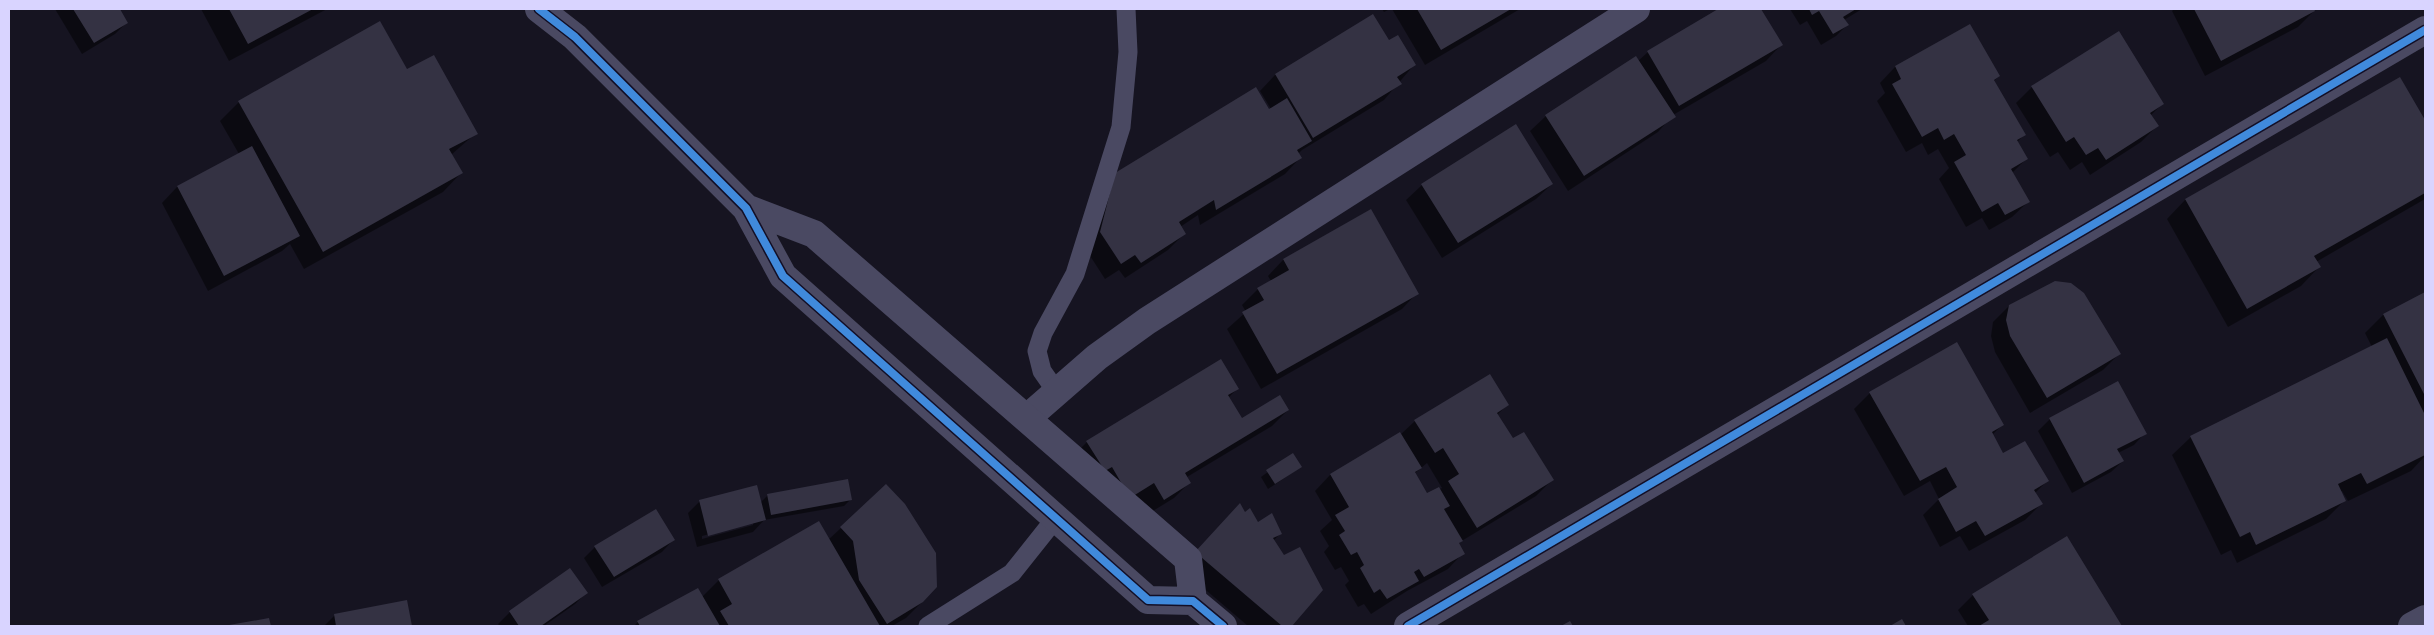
<svg xmlns="http://www.w3.org/2000/svg" width="2434" height="635" viewBox="0 0 2434 635" font-family="Inter,sans-serif">
<style>
.shadow{fill:#0007;fill-rule:evenodd}
.building{fill:#343243}
.lines{fill:none;stroke-linecap:round;stroke-linejoin:round}
.service{stroke:#4a4962;stroke-width:19}
.minor{stroke:#4a4962;stroke-width:28}
.tertiary{stroke:#4a4962;stroke-width:28}
.cycleway-casing{stroke:#130f26;stroke-width:11}
.cycleway{stroke:#408adc;stroke-width:8}
</style>
<rect width="100%" height="100%" fill="#161421"/>
<!-- shadow -->
<path class="shadow" d="M55 9H119L127 22 115 34 82 54Z
M201 9H327L229 61Z
M1382 9H1390L1384 12Z
M1392 9H1520L1425 65Z
M1720 9H1760L1781 45 1766 61 1673 115 1658 132 1568 191 1530 131 1546 116 1638 61 1648 52Z
M1790 9H1862L1844 20 1847 25 1836 36 1821 45 1807 21 1800 25Z
M2174 9H2312L2314 11 2298 27 2205 76 2172 11Z
M1373 15 1389 42 1414 65 1384 100 1302 150 1298 154 1300 158 1285 174 1200 225 1198 215 1180 227 1184 234 1168 250 1125 278 1119 270 1105 279 1085 248 1099 190 1271 109 1260 91 1275 75Z
M1969 25 1999 76 1994 81 2024 135 2017 142 2026 159 2012 173 2028 202 2012 217 1989 230 1982 218 1966 227 1939 179 1949 168 1938 149 1928 155 1922 143 1906 152 1877 101 1885 93 1880 83 1895 67Z
M407 71 476 133 451 155 461 173 443 192 304 269 290 244 282 251 208 291 162 203 177 187 239 154 220 121 239 102Z
M2400 78 2425 123V199L2316 262 2319 267 2301 286 2228 327 2167 219 2185 200Z
M2032 87 2162 104 2150 116 2157 126 2141 142 2090 175 2082 162 2070 170 2058 152 2050 157 2016 103Z
M1552 184 1536 199 1442 258 1406 200 1422 185Z
M1370 210 1417 293 1402 309 1261 389 1227 329 1246 312 1242 305 1258 289 1271 281 1268 276 1283 260Z
M2425 293V456L2411 471 2348 501 2342 491 2340 492 2344 501 2326 519 2237 563 2231 550 2221 555 2172 455 2191 437 2372 347 2365 333 2383 315Z
M2009 306 2119 354 2103 370 2030 413 1995 352 1991 336 1993 322Z
M1237 389 1228 398 1241 419 1288 410 1272 426 1187 477 1189 483 1174 498 1148 514 1071 458 1087 442Z
M1870 393 2002 425 1992 435 2003 455 2047 481 2035 493 2041 504 2025 520 1969 551 1960 536 1940 547 1923 515 1939 499 1930 481 1904 496 1854 409Z
M1507 405 1497 415 1512 440 1552 480 1536 496 1460 542 1458 544 1463 553 1448 569 1407 591 1371 614 1364 604 1358 607 1345 585 1349 581 1341 567 1335 570 1324 552 1329 546 1320 531 1332 520 1315 491 1330 475 1400 435 1415 421ZM1427 463 1442 488 1427 495 1414 474Z
M2050 419 2145 433 2134 445 2118 453 2123 461 2111 472 2072 493 2038 431Z
M1293 454 1301 467 1268 489 1261 477Z
M768 495 850 500 844 506 764 520 753 532 697 547 688 513 700 501 760 503ZM753 523V525L702 539V536Z
M1244 514 1257 523 1281 533 1273 541 1284 557 1322 590 1290 626H1248L1180 568Z
M841 528 923 601 906 618 892 626H634L638 622 702 597 719 580 828 540Z
M2067 538 2121 626H1968L1958 610 1973 595Z
M673 540 662 552 602 587 584 558 595 547Z
M570 570 586 593 575 604 544 626H500L498 624 510 612Z
M406 601 411 626H324L334 616Z"/>
<!-- building -->
<path class="building" d="M73 9H120L128 23 94 43Z
M229 9H313L248 44Z
M1417 9H1511L1441 50Z
M1718 9H1761L1783 45 1679 106 1647 51Z
M1809 9H1856L1843 17 1849 25 1833 34 1819 11 1812 15Z
M2194 9H2314L2315 11 2221 61Z
M1373 14 1389 40 1398 35 1416 65 1397 77 1402 84 1313 138 1275 74Z
M380 21 407 69 434 55 478 134 449 149 463 173 323 252 238 101Z
M1970 24 2000 76 1994 80 2026 135 2017 140 2028 159 2011 169 2030 202 2005 215 1998 203 1982 212 1954 162 1966 155 1954 134 1944 140 1938 128 1922 137 1892 84 1901 79 1895 66Z
M2119 31 2164 104 2150 113 2159 126 2106 160 2098 148 2086 155 2074 137 2066 142 2031 86Z
M1636 56 1676 117 1584 176 1545 115Z
M2400 77 2425 120V193L2314 256 2321 267 2247 309 2185 199Z
M1256 87 1269 109 1287 98 1312 141 1297 150 1302 158 1216 210 1214 200 1179 222 1186 234 1141 263 1135 255 1121 264 1100 232 1115 173Z
M1516 124 1553 184 1458 243 1421 184Z
M252 146 300 236 224 276 177 186Z
M1371 209 1419 294 1277 374 1242 312 1264 300 1257 288 1289 270 1283 259Z
M2055 281 2071 283 2084 293 2121 354 2047 398 2010 336 2006 320 2009 305Z
M2425 292V396L2383 314Z
M2387 338 2425 415V455L2367 484 2361 473 2338 484 2346 501 2256 545 2250 532 2240 537 2190 436Z
M1957 342 2004 425 1992 432 2003 453 2025 441 2049 481 2034 490 2043 504 1985 536 1976 521 1956 532 1938 499 1957 487 1946 467 1920 481 1869 392Z
M1221 359 1239 389 1228 395 1242 418 1280 395 1289 410 1185 473 1191 483 1164 500 1154 483 1130 498 1112 467 1105 471 1086 441Z
M1490 374 1509 405 1497 413 1513 438 1524 432 1554 480 1477 528 1448 481 1459 474 1443 448 1435 453 1414 420Z
M2118 381 2147 434 2117 449 2124 461 2084 483 2049 418Z
M1400 432 1422 468 1415 472 1427 493 1439 487 1450 506 1444 509 1463 541 1459 543 1465 554 1424 577 1419 569 1414 572 1419 581 1387 599 1380 589 1374 593 1360 568 1364 565 1357 552 1351 555 1339 535 1345 531 1335 515 1349 507 1330 474Z
M1293 453 1302 467 1275 484 1266 470Z
M848 479 852 500 771 515 767 494Z
M886 484 905 504 936 553 937 587 923 602 887 624 859 580 853 541 840 527Z
M757 485 766 520 708 536 699 500Z
M1240 503 1245 512 1250 508 1258 522 1272 513 1282 534 1273 538 1284 555 1300 547 1323 590 1292 626H1282L1195 552Z
M656 509 675 540 614 577 594 546Z
M819 521 880 626H729L720 611 732 604 718 579Z
M2067 536 2122 626H1979L1989 620 1972 594Z
M570 568 588 593 541 626H519L509 611Z
M698 588 720 626H640L637 621Z
M407 600 412 626H336L334 614Z
M269 618 271 626H229V625Z
M1902 619 1906 626H1890Z
M1570 621 1573 626H1561Z"/>
<g class="lines">
<!-- service -->
<path class="service" d="M1056 391 1042 371 1037 351 1043 333 1075 274 1121 127 1128 52 1126 9
M928 626 1012 573 1055 519"/>
<!-- minor -->
<path class="minor" d="M1027 418 1097 357 1147 321 1636 9
M1408 626 2425 30
M2412 626 2425 619"/>
<!-- tertiary -->
<path class="tertiary" d="M539 9 575 37 746 208 783 276 1148 600 1193 601 1223 626
M746 208 814 234 1188 559 1193 601"/>
<!-- cycleway casing -->
<g class="cycleway-casing">
<path id="cycleway" d="M539 9 575 37 746 208 783 276 1148 600 1193 601 1223 626
M1408 626 2425 30"/>
</g>
<!-- cycleway -->
<use href="#cycleway" class="cycleway"/>
</g>
<!-- border -->
<rect width="2434" height="635" fill="none" stroke="#d9d4ff" stroke-width="20"/>
</svg>
